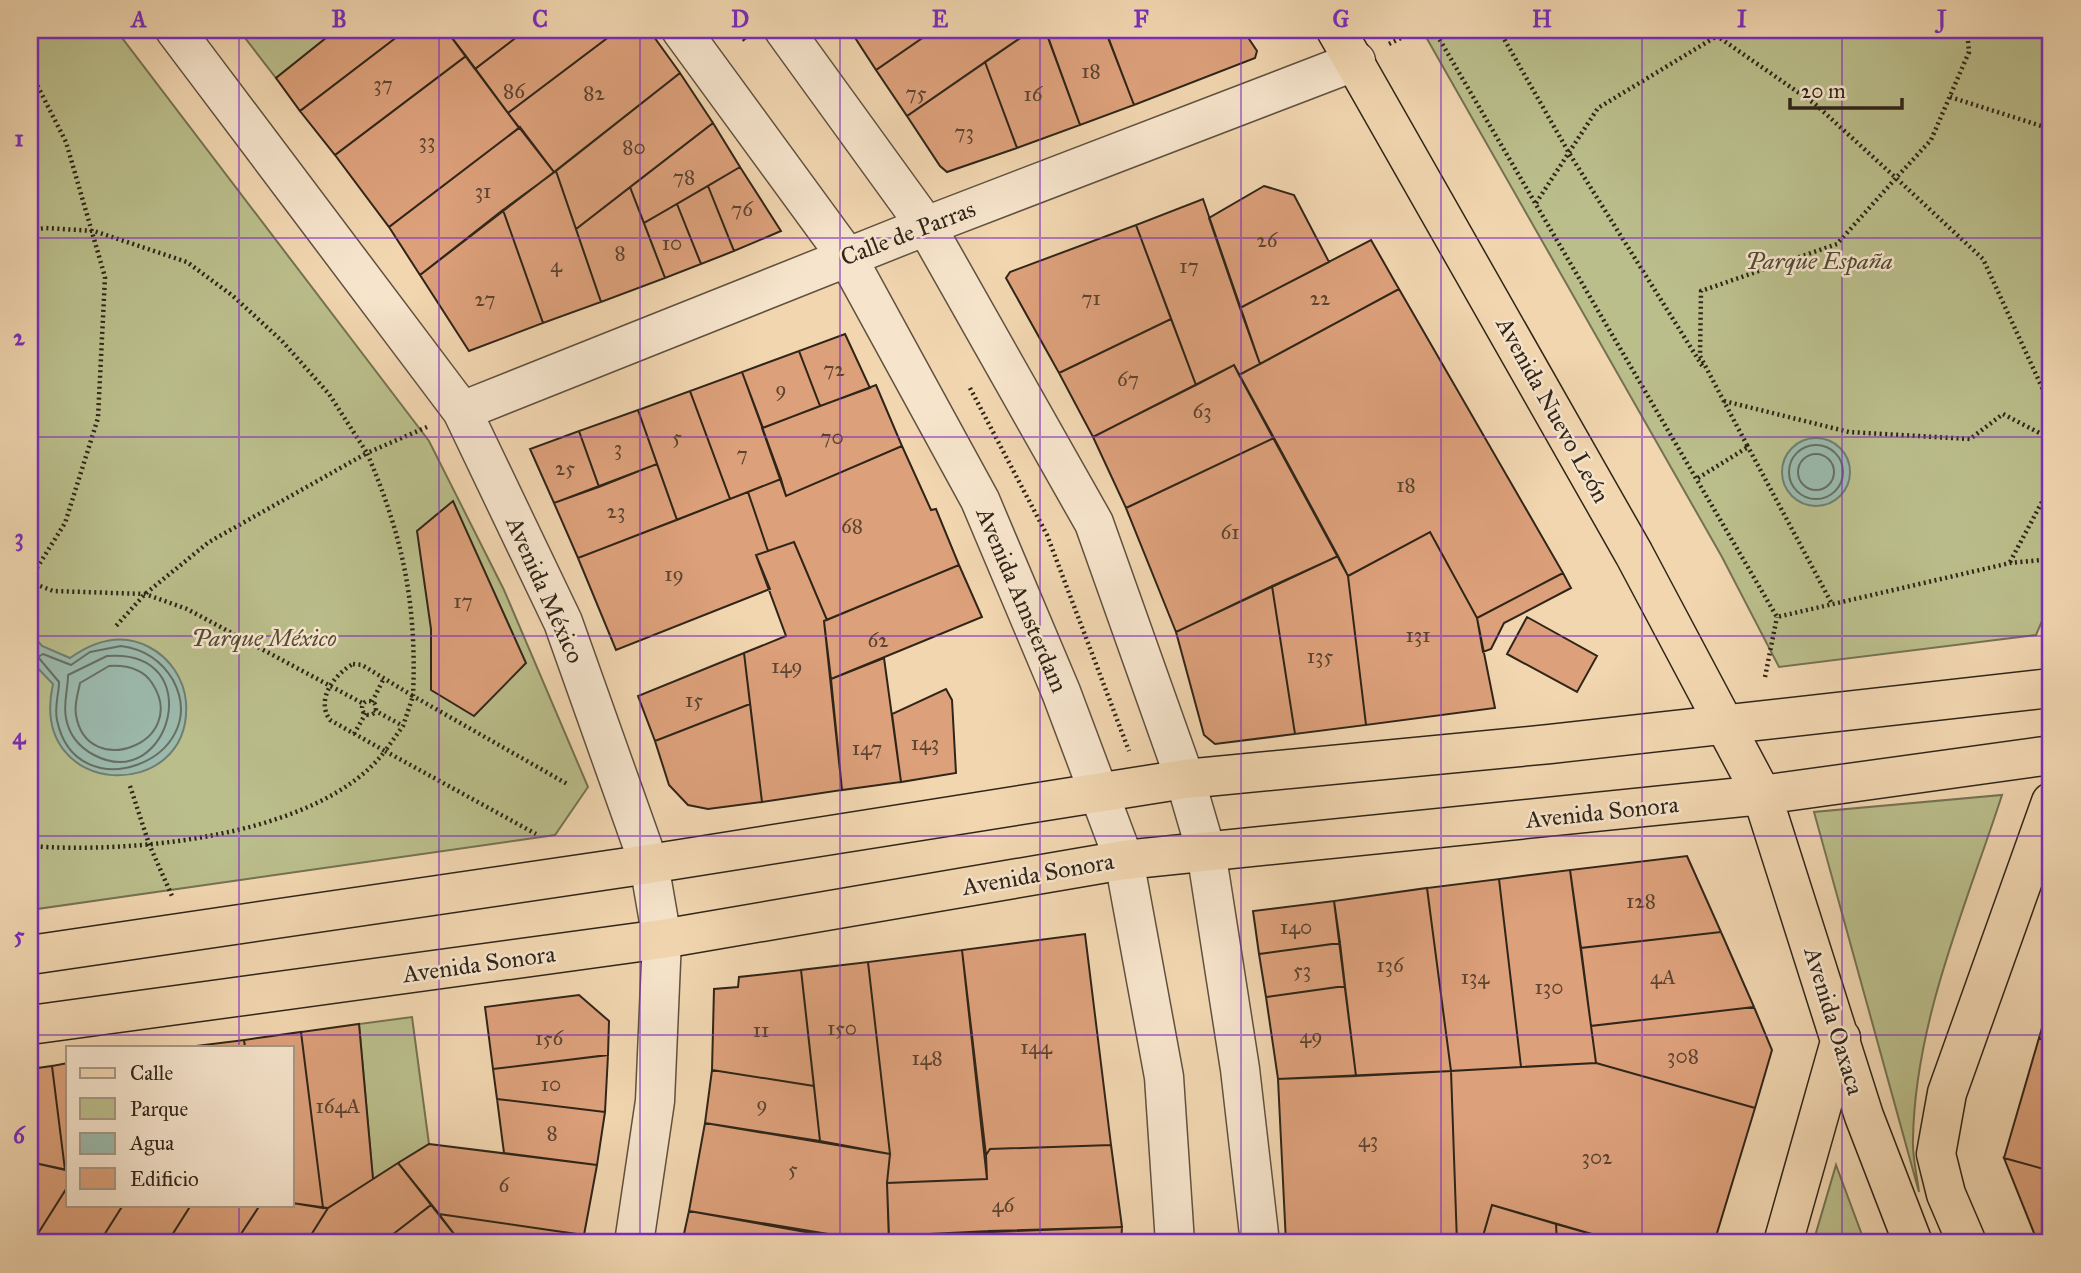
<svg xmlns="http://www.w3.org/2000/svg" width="2081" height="1273" viewBox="0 0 2081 1273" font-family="'IM FELL Great Primer',serif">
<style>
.green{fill:#babe8b;stroke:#757252;stroke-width:2}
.water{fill:#9bb9ac;stroke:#707e71;stroke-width:2}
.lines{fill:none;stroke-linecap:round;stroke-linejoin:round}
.shore{stroke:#666f62;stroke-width:2}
.building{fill:#dca07a;stroke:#302519;stroke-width:2}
.minor-casing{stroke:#60513f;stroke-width:41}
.major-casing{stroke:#302519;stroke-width:41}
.path{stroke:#302519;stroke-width:4.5;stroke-dasharray:2 3.5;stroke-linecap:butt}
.minor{stroke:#f6e4cc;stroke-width:38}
.major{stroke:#f1d6b0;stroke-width:38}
.grid{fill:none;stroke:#7b2cbf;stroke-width:2;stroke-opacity:0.55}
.labels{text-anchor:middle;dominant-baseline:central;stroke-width:5;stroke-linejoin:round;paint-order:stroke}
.number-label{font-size:21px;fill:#5b4431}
.street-label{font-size:24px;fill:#302519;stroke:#f6e4cc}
.park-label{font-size:24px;font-style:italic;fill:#524b36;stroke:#f6e4cc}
.neatline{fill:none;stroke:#7b2cbf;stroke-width:2.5}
.grid-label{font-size:23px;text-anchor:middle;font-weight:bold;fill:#7b2cbf}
</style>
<rect width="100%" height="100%" fill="#f1d6b0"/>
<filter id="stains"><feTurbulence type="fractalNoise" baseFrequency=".00286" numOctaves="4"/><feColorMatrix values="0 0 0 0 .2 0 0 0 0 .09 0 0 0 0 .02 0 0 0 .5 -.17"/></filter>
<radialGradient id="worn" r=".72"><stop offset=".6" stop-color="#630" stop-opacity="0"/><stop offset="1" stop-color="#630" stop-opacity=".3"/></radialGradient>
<!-- green -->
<path class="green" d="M30 30H116L429 441 504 590 588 787 555 835 30 910Z
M247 30H336L276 78 242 34Z
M1422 30H2051V600L2036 635 1779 667 1722 557Z
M2002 795C1966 906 1915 1021 1913 1139 1912 1156 1917 1175 1919 1192L1814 812Z
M412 1017 429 1144 373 1179 359 1024Z
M1836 1165 1865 1243H1813Z"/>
<!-- water -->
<path class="water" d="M1782 472a34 34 0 1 1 68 0a34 34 0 1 1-68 0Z
M30 631 42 646 70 658C94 641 121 632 149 647 170 658 184 679 186 702 193 805 27 800 53 684L30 660Z"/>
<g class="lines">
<!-- shore -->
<path class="shore" d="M1789 472a27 27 0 1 1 54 0a27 27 0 1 1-54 0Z
M1798 472a18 18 0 1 1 36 0a18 18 0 1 1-36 0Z
M121 646C144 649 161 660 173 680 215 759 76 813 57 720 54 706 59 695 59 682L38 657 43 654 71 665 90 652Z
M107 656C210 648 170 795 94 755 79 747 69 735 66 718 63 704 68 689 68 675Z
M109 666C126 665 142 668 152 683 191 742 87 782 76 715 74 704 78 694 80 683Z"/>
</g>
<!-- building -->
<path class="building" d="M336 30H406L300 111 276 78Z
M406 30H446L466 56 335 155 300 111Z
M446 30H526L475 69Z
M526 30H618L508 113 475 69Z
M618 30H649L680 73 554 172 508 113Z
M850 30H934L876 70Z
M934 30H1032L907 116 876 70Z
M1032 30H1044L1048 37 1080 125 1017 148 985 62Z
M1054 30H1105L1134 105 1080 125 1047 35Z
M1114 30H1243L1257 51 1255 58 1134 105 1107 34Z
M466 56 519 128 389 227 335 155Z
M985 62 1017 148 947 172 940 166 907 116Z
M680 73 713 123 576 229 556 171Z
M713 123 740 167 644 223 630 187Z
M520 127 554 172 420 275 389 227Z
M740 167 781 231 734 251 708 186Z
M556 171 601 302 543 323 503 210Z
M708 186 734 251 701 264 677 204Z
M1264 186 1294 195 1329 262 1240 308 1209 218Z
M630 187 665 278 601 302 576 229Z
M1203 199 1260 364 1239 375 1234 365 1196 385 1136 225Z
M677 204 701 264 665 278 644 223Z
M503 210 543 323 469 351 420 275Z
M1136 225 1171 319 1059 373 1006 278 1010 272Z
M1371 240 1399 289 1260 364 1240 308Z
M1399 289 1563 573 1477 618 1430 532 1348 576 1239 375Z
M1171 319 1196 385 1093 437 1059 373Z
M845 334 870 388 820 406 799 351Z
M799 351 820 406 763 428 742 372Z
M1234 365 1274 438 1126 508 1093 437Z
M742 372 781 479 730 499 690 391Z
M876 385 902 446 786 496 762 428Z
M690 391 730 499 677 520 638 410Z
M638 410 657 464 599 487 579 431Z
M579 431 599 487 554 503 530 449Z
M1274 438 1338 556 1176 632 1126 508Z
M902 446 931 510 936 509 959 565 827 620 794 542 768 551 748 492 781 479 786 496Z
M657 464 677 520 578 558 554 503Z
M748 492 768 551 756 555 770 589 616 650 578 558Z
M453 501 526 663 474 716 431 690V629L417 531Z
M1430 532 1477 618 1495 708 1366 725 1348 576Z
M794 542 827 620 824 621 842 790 762 802 744 653 786 636 756 555Z
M1338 556 1348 576 1366 725 1295 734 1272 586Z
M959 565 982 617 831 679 824 621Z
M1563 573 1571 588 1504 623 1491 649 1483 652 1477 618Z
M1272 586 1295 734 1215 744 1204 735 1176 632Z
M1527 617 1597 656 1577 692 1507 654Z
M744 653 750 704 655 741 638 696Z
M884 658 901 782 842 790 831 679Z
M946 689 952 700 956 773 901 782 892 714Z
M750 704 762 802 708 809 688 805 669 785 655 741Z
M1687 856 1721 932 1581 948 1570 870Z
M1570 870 1596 1063 1521 1067 1499 879Z
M1499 879 1521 1067 1451 1071 1427 888Z
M1427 888 1451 1071 1356 1076 1334 901Z
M1334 901 1340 943 1259 954 1253 911Z
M1721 932 1754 1007 1591 1026 1581 948Z
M1085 934 1111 1145 990 1149 986 1155 962 950Z
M1340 943 1345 986 1266 997 1259 954Z
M962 950 987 1179 887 1183 890 1154 868 962Z
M868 962 890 1154 820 1141 801 970Z
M801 970 814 1086 712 1070 714 989 738 987 739 977Z
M1345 986 1356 1076 1278 1079 1266 997Z
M579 995 609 1021 608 1055 493 1069 485 1007Z
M2051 998V1041L2039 1038Z
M1754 1007 1772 1050 1755 1108 1596 1063 1591 1026Z
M359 1024 373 1179 328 1208H323L301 1032Z
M301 1032 323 1208 292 1203V1047H245L244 1040Z
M2039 1038 2051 1041V1171L2004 1158Z
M244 1040 245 1047H188Z
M608 1055 605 1112 497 1099 493 1069Z
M68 1063V1170H65L52 1066Z
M1596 1063 1755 1108 1714 1243H1623L1492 1205 1481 1243H1457L1451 1071Z
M52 1066 65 1170 30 1162V1069Z
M712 1070 814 1086 820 1141 705 1123Z
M1451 1071 1457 1243H1286L1278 1079Z
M497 1099 605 1112 597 1165 504 1153Z
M705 1123 890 1154 887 1183 889 1243H842L834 1235 689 1211Z
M429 1144 597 1165 584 1235 439 1214 398 1163Z
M1111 1145 1122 1227 889 1236 887 1183 987 1179 986 1155 990 1149Z
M2004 1158 2051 1171V1243H2038Z
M30 1162 68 1170V1186L32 1243H30Z
M398 1163 431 1205 388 1238 393 1243H306L328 1208Z
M68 1186V1205H123L99 1243H32Z
M292 1203 328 1208 306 1243H235L260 1205Z
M123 1205H191L167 1243H99Z
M191 1205H260L235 1243H167Z
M431 1205 461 1243H393L388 1238Z
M1492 1205 1556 1224 1557 1243H1481Z
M689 1211 817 1234 810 1243H682Z
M439 1214 584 1235 582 1243H461Z
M1556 1224 1623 1243H1557Z
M1122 1227 1121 1243H989V1231Z
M989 1231V1243H889V1236Z
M817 1234 834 1235 842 1243H810Z"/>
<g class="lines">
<!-- minor casing -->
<g class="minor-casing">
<path id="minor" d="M175 30 462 411 563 622 649 864 662 939 655 1101 634 1243
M681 30 847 257 980 500 1061 692 1124 860 1164 1077 1175 1243
M784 30 926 226 1094 523 1185 779 1206 851 1240 1069 1260 1243
M462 411 926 226 1356 61"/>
</g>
<!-- major casing -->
<g class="major-casing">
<path id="major" d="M1336 30 1634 554 1762 795 1864 1116 1913 1243
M30 955 649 864 1185 779 1550 744 2051 688
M30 1025 662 939 1124 860 1762 795 2051 755
M1783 1243 1841 1038
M1967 1243 1946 1194 1936 1154 1947 1093 2051 802"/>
</g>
<!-- path -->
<path class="path" d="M737 30 747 43
M1434 30 1777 617 2010 563 2051 559
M1499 30 1569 153 1703 367
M1967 30 1969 52 1931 140 1896 178 1983 259 2051 407
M1389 44 1417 30
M30 71 66 142 105 277 98 418 65 523 30 579
M1950 97 2051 129
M1536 203 1598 108 1717 36 1714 30
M30 230 46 228 94 231 187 262 233 296 282 341 329 394 367 453 209 542 145 594 116 626
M970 388 1047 535 1129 751
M1724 401 1849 432 1970 439 2003 414 2051 439
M427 427 367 453C403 537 417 604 413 696L569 785
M1747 445 1832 604
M1698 478 1748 447 1700 356 1701 291 1837 244 1896 178 1815 104 1717 36
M2010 562 2051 485
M30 582 53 591 145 594 187 609 364 704
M353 664 362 665 413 696 403 726 385 751 330 720C315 699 335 674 353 664Z
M1765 677 1777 617
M362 708a7 7 0 1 1 14 0a7 7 0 1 1-14 0Z
M372 702 384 678
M374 710 403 726
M354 734 366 713
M130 786 149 844 172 896
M30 846C130 854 320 837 385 751L536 834"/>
<!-- minor -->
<use href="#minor" class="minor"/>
<!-- major -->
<use href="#major" class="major"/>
</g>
<!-- grid -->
<path class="grid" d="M239 30V1047M439 30V1243M640 30V1243M840 30V1243M1040 30V1243M1241 30V1243M1441 30V1243M1642 30V1243M1842 30V1243M30 238H2051M30 437H2051M30 636H2051M30 836H2051M30 1035H2051M239 1205V1243"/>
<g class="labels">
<!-- number labels -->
<g class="number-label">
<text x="1091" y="71">18</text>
<text x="383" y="84">37</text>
<text x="514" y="91">86</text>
<text x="594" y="93">82</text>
<text x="916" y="93">75</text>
<text x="1033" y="94">16</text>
<text x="964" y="132">73</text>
<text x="427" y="141">33</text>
<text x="634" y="147">80</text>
<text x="684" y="177">78</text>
<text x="483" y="191">31</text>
<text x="742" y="209">76</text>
<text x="1267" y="240">26</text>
<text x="672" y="243">10</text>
<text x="620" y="253">8</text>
<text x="556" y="265">4</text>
<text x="1189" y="266">17</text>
<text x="1091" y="298">71</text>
<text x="1320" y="298">22</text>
<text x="485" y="299">27</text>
<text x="834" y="369">72</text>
<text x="1128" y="379">67</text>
<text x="781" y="389">9</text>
<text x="1202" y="411">63</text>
<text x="677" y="437">5</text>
<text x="832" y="437">70</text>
<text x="618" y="448">3</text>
<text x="742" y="454">7</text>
<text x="565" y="468">25</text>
<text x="1406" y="485">18</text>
<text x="616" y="511">23</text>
<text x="852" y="526">68</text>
<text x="1230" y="532">61</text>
<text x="674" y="574">19</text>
<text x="463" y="601">17</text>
<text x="1418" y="635">131</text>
<text x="878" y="640">62</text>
<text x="1320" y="656">135</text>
<text x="787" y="666">149</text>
<text x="694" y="700">15</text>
<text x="925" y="743">143</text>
<text x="867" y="748">147</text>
<text x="1641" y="901">128</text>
<text x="1296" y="927">140</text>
<text x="1390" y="965">136</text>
<text x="1302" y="970">53</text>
<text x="1475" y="977">134</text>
<text x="1663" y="977">4A</text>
<text x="1549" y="987">130</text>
<text x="842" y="1028">150</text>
<text x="761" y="1030">11</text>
<text x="1311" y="1036">49</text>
<text x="549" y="1038">156</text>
<text x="1036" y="1047">144</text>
<text x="1683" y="1056">308</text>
<text x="927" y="1058">148</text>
<text x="551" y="1084">10</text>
<text x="762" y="1104">9</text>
<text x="338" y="1106">164A</text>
<text x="552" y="1133">8</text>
<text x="1368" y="1140">43</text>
<text x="1597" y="1157">302</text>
<text x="793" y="1169">5</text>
<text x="504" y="1185">6</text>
<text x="1003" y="1205">46</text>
</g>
<!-- street labels -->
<g class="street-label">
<text transform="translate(908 233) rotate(-21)">Calle de Parras</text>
<text transform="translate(1553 410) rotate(61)">Avenida Nuevo León</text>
<text transform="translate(545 590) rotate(66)">Avenida México</text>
<text transform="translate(1022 600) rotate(67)">Avenida Amsterdam</text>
<text transform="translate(1602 812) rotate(-6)">Avenida Sonora</text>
<text transform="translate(1038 874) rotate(-10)">Avenida Sonora</text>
<text transform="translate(479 964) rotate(-8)">Avenida Sonora</text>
<text transform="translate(1834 1021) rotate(73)">Avenida Oaxaca</text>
</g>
<!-- park labels -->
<g class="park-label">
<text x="1819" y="261">Parque España</text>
<text x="264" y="638">Parque México</text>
</g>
</g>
<!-- margin -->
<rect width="2081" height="1273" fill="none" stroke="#f1d6b0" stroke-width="77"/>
<!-- legend -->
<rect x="66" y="1046" width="228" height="161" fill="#f6e4cc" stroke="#a79884" stroke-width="2"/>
<rect x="80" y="1068" width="35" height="10" fill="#f1d6b0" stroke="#a79884" stroke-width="2"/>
<text x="130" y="1080" font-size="21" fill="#302519">Calle</text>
<rect x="80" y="1098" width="35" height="21" fill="#babe8b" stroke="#a79884" stroke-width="2"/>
<text x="130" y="1116" font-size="21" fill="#302519">Parque</text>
<rect x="80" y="1133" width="35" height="21" fill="#9bb9ac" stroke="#a79884" stroke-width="2"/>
<text x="130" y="1150" font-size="21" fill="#302519">Agua</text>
<rect x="80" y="1168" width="35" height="21" fill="#dca07a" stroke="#a79884" stroke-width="2"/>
<text x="130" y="1186" font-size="21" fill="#302519">Edificio</text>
<!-- scale -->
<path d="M1790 98v10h112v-10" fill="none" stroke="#302519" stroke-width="3.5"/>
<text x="1801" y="98" font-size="21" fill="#302519" stroke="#f6e4cc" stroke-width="5" paint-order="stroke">20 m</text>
<rect x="38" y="38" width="2004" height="1196" class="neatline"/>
<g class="grid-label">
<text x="139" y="27">A</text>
<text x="339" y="27">B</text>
<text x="540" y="27">C</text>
<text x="740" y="27">D</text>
<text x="940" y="27">E</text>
<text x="1141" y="27">F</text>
<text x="1341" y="27">G</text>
<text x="1542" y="27">H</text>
<text x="1742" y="27">I</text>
<text x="1942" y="27">J</text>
<text x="19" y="146">1</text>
<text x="19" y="345">2</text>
<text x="19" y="545">3</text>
<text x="19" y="744">4</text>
<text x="19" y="943">5</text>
<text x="19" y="1143">6</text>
</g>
<rect width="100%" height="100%" filter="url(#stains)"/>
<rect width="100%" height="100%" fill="url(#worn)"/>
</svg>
